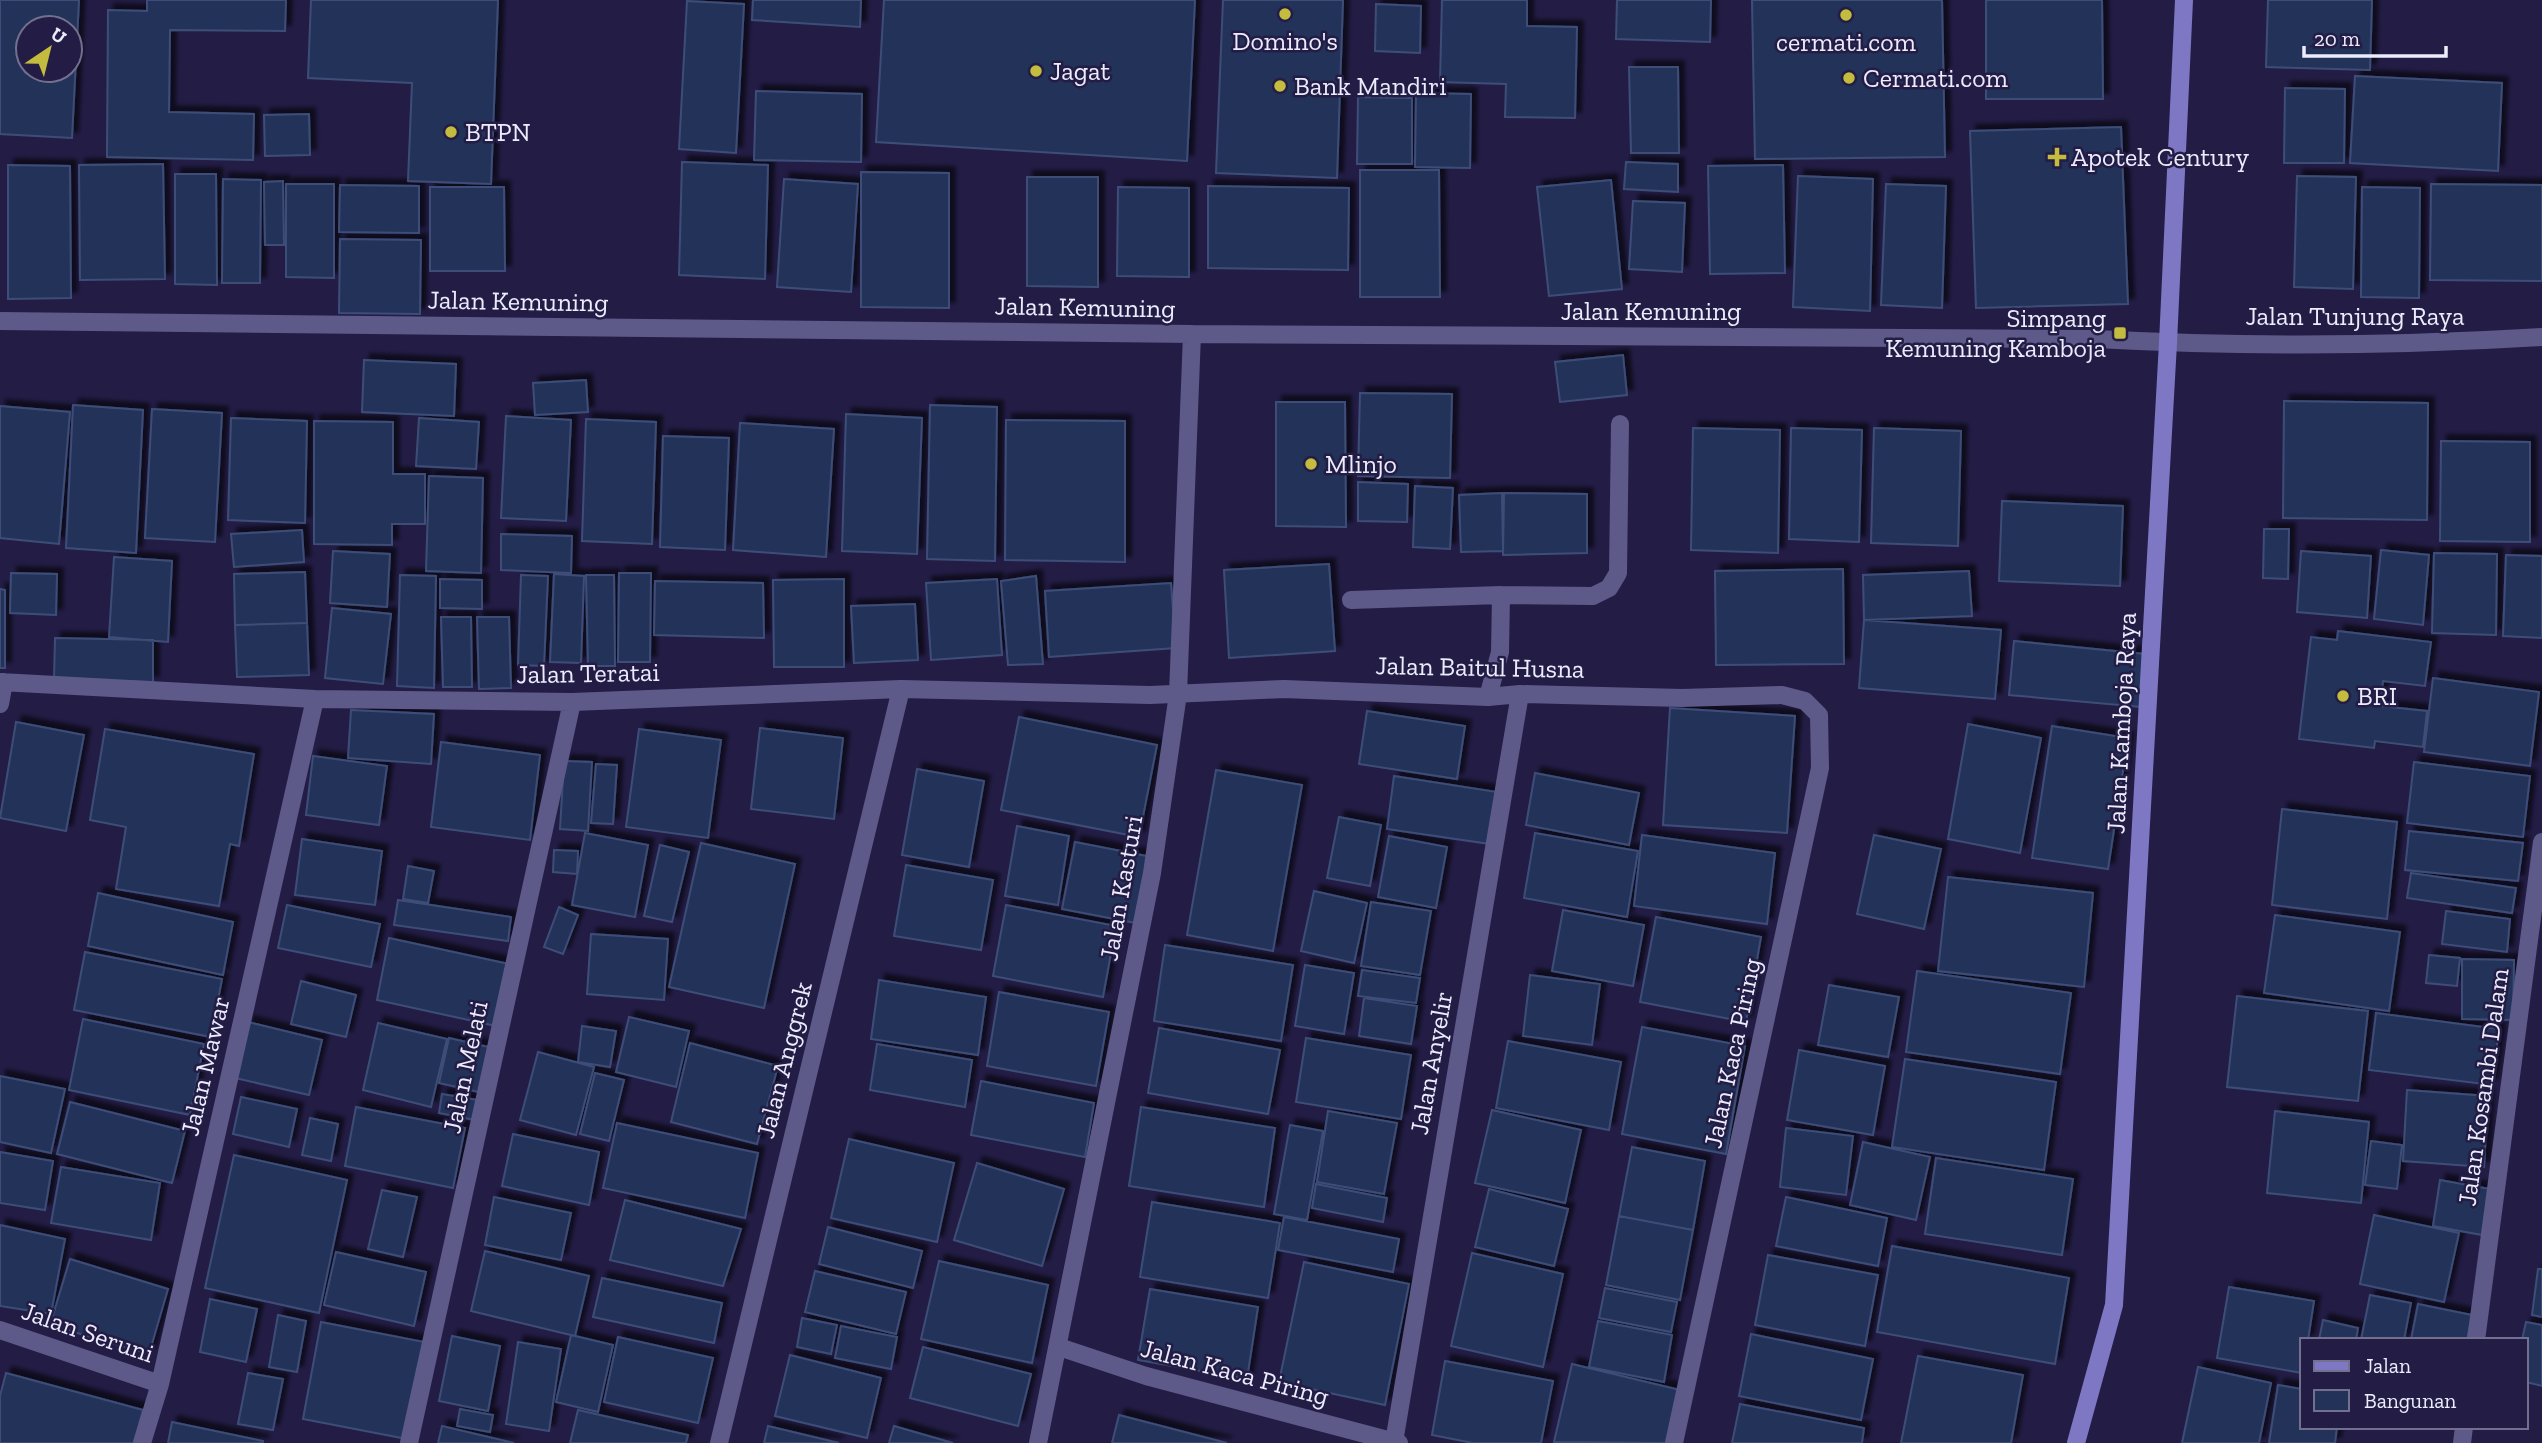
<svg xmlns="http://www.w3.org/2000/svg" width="2542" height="1443" viewBox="0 0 2542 1443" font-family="'Zilla Slab',serif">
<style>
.building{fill:#233259;stroke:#3d4e78;stroke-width:2;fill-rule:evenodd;filter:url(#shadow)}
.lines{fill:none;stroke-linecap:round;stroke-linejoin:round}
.lane{stroke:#5d5a8a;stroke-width:18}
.street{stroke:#5d5a8a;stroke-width:18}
.secondary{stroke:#7e78c4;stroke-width:18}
.poi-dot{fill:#c4bc3e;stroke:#231d46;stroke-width:2.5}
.labels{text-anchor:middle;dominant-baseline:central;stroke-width:5;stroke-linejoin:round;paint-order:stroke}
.poi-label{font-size:26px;fill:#ececfc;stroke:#231d46;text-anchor:start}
.street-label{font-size:26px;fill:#ececfc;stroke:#231d46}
</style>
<defs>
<filter id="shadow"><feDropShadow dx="6" dy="-6" stdDeviation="2" flood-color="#0009"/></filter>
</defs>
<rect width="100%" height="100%" fill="#231d46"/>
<!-- building -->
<path class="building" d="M0 0H79L72 138 0 134ZM28 28H70V70H28Z
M147 0H286L285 31 170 30 169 112 254 114 253 160 107 157 108 10 147 11Z
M311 0H498L491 184 408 181 412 83 308 78Z
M753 0H861L860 27 752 20Z
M884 0H1195L1187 161 876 142Z
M1223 0H1343L1337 178 1216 173Z
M1442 0H1527V26L1577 27 1575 118 1505 117 1506 84 1440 82Z
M1617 0H1711L1710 42 1616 39Z
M1752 0H1942L1945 157 1755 159Z
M1986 0H2102L2103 99H1986Z
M2268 0H2372L2370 70 2266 67Z
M687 1 744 4 736 153 679 149Z
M1376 4 1421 6 1420 53 1375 51Z
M1629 67H1678L1679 153H1631Z
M2355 76 2502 83 2498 171 2350 163Z
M2285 88 2345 89 2344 163H2284Z
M756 91 862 94 861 162 754 160Z
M1416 93 1471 94 1470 168 1415 167Z
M1358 97 1412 98V164H1357Z
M309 114 310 155 265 156 264 115Z
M2121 127 2128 304 1976 308 1970 131Z
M682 162 768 165 765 279 679 275Z
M1626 162 1678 164V192L1624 189Z
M163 164 165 279 80 280 79 165Z
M8 165 70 166 71 298 8 299Z
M1783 165 1785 273 1710 274 1708 166Z
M1360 170H1439L1440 297H1360Z
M861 172 949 173V308L861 307Z
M175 174H216L217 285 175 284Z
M1798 176 1873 179 1870 311 1793 307Z
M2297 176 2356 177 2353 289 2294 287Z
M1027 177H1098V287L1027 286Z
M223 179 261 180 260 283H222Z
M784 179 858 184 851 292 777 287Z
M1611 180 1622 289 1549 296 1537 187Z
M283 181 284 245H265L264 182Z
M286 184H334V278L286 277Z
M1886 184 1946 186 1942 308 1881 305Z
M2431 184 2542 185V281L2430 280Z
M340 185 419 186V233L339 232Z
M1208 186 1349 188 1348 270 1208 268Z
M430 187H504L505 271H430Z
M1118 187 1189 188V277L1117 276Z
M2362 187 2420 188 2419 298 2361 297Z
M1633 201 1685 203 1682 272 1629 269Z
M340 239 421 240 420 314 339 313Z
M1623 355 1627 395 1560 402 1555 362Z
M364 360 456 364 454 416 362 412Z
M586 380 588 412 535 415 533 383Z
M1360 393 1452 394 1450 478 1358 476Z
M2284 401 2428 403 2427 520 2283 518Z
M1276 402H1345L1346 527 1276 526Z
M73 405 143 410 136 553 66 548Z
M930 405 997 407 995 561 927 559Z
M0 406 70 412 59 544 0 538Z
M152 409 222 413 215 542 145 538Z
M846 414 922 418 917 554 842 551Z
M506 416 571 420 566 521 501 518Z
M231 418 307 421 305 523 228 520Z
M419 418 479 422 476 469 416 466Z
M586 419 656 422 652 544 582 541Z
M1006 420 1125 421V562L1005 560Z
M314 421 393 422V474H425V524H392V545L314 544Z
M740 423 834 429 826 557 733 550Z
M1693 428 1780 430 1778 553 1691 550Z
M1791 428 1862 430 1859 542 1789 539Z
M1874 428 1961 431 1958 546 1871 543Z
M663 436 729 438 725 550 660 547Z
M2441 441 2530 442V542L2440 541Z
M429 476 483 478 481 573 426 571Z
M1358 482 1408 484 1407 522 1358 521Z
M1415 486 1453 488 1450 549 1413 547Z
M1502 493 1503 551 1461 552 1459 495Z
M1504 493 1587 494V553L1503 555Z
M2002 501 2123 506 2120 586 1999 581Z
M2264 529H2289L2288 579 2263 578Z
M302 530 304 562 234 567 231 534Z
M501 534 572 536 571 573 501 570Z
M2381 550 2429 555 2423 625 2374 619Z
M333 551 390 554 387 607 330 603Z
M2301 551 2371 556 2367 618 2297 612Z
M2434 553 2497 554 2496 635 2432 633Z
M2506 555 2542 556V638L2503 636Z
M114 557 172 561 168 642 109 637Z
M1329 564 1335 651 1229 658 1224 570Z
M1843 569 1844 664 1716 665 1715 571Z
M1969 571 1972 616 1864 620 1863 575Z
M305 572 307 623 235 625 234 574Z
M11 573 57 574 56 615 10 613Z
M619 573H651L650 662H618Z
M554 574 584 576 581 663 550 662Z
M400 575 436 576 434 688 397 686Z
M521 575 548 576 544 666 518 665Z
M586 575H614L615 666H588Z
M1036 576 1043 664 1008 665 1001 581Z
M440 579 482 580V609L440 608Z
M844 579V667H774L773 580Z
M997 579 1002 655 931 660 926 583Z
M655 581 763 583 764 638 654 635Z
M1171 583 1176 648 1049 657 1045 591Z
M0 589 5 590V668H0Z
M915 604 918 660 854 663 851 606Z
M332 608 391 614 383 684 325 678Z
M441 617H471L472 687H443Z
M477 617H509L511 688 479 689Z
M1864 620 2001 630 1995 699 1859 688Z
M307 623 309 675 237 677 235 625Z
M2338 631 2431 642 2425 686 2383 681 2380 706 2427 711 2423 747 2375 741 2374 748 2299 739 2311 637 2337 640Z
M55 638 153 640V682L54 680Z
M2014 641 2145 654 2141 707 2009 695Z
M2433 678 2539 692 2530 766 2424 752Z
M1670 708 1795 716 1787 833 1663 825Z
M351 710 434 714 431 764 348 758Z
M1367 711 1465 726 1457 779 1359 764Z
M1019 717 1157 745 1139 837 1001 810Z
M16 722 84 735 66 831 0 818Z
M1968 724 2041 738 2020 853 1948 839Z
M2052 726 2128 738 2108 869 2032 858Z
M760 728 843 738 834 819 751 809Z
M105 729 254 754 239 846 230 844 219 906 116 889 126 827 90 820Z
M639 729 721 740 708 838 626 827Z
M441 742 540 755 530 840 431 827Z
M313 756 387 766 379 825 306 815Z
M564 761 592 762 588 831 560 829Z
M2414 762 2530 776 2523 837 2407 823Z
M596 764 617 765 613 824 591 823Z
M917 769 984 781 969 867 902 855Z
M1216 770 1302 785 1273 951 1187 935Z
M1535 773 1639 793 1629 845 1526 825Z
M1394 776 1497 792 1490 844 1387 829Z
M2282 809 2397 822 2387 919 2272 905Z
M1339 817 1381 825 1370 886 1327 878Z
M1017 826 1069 836 1058 905 1005 896Z
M2409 831 2523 843 2518 881 2405 870Z
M585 833 648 845 635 917 572 905Z
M1535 833 1638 851 1627 917 1524 898Z
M1642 835 1775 853 1767 924 1634 906Z
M1874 835 1941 849 1924 929 1857 914Z
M1389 836 1447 847 1436 908 1378 897Z
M302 839 382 851 375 905 295 895Z
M1075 842 1152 857 1141 924 1062 909Z
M701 843 795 864 764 1008 669 987Z
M660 845 689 852 672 922 644 916Z
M554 850 578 851 577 874 553 872Z
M906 865 993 880 981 950 894 936Z
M408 866 434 871 428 903 403 899Z
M2411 873 2516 888 2512 913 2407 898Z
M1948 877 2093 893 2084 987 1938 971Z
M1314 891 1367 903 1354 963 1301 951Z
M98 893 233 922 223 975 88 946Z
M398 900 511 917 508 941 394 925Z
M1371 902 1431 911 1420 975 1361 966Z
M287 905 380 924 371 967 278 948Z
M1006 905 1116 926 1103 997 993 976Z
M559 907 578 915 563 954 544 947Z
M1563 910 1644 925 1633 986 1552 971Z
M2446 911 2510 919 2507 952 2442 944Z
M2275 915 2400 932 2389 1011 2264 993Z
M1656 917 1761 937 1746 1022 1640 1002Z
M591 934 668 939 664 1000 587 994Z
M389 938 509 964 496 1026 377 1000Z
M1165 945 1293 965 1281 1041 1154 1021Z
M85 952 222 979 211 1037 74 1010Z
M2429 955 2460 958 2457 986 2426 983Z
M2462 959 2514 960 2513 1020 2462 1019Z
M1305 965 1354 973 1344 1034 1295 1026Z
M1362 970 1420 978 1416 1003 1358 996Z
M1917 971 2071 993 2060 1074 1906 1052Z
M1530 975 1600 984 1592 1045 1523 1036Z
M879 980 986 997 978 1055 871 1039Z
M301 981 356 995 346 1037 291 1024Z
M1829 985 1899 997 1888 1057 1818 1045Z
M999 992 1109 1012 1096 1086 987 1066Z
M2237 996 2368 1011 2358 1101 2227 1087Z
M1364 998 1417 1006 1411 1044 1359 1036Z
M2376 1013 2499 1029 2492 1085 2369 1070Z
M629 1017 689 1031 676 1087 616 1072Z
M83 1019 204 1044 190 1115 69 1090Z
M248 1022 322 1040 309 1095 235 1078Z
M378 1023 447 1039 431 1107 363 1090Z
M582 1026 616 1031 610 1067 578 1062Z
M1642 1027 1745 1046 1726 1154 1622 1134Z
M1159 1028 1280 1050 1268 1114 1148 1093Z
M449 1038 493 1048 483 1093 439 1083Z
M1306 1038 1411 1055 1401 1119 1296 1102Z
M1508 1041 1621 1062 1609 1130 1496 1108Z
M690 1043 778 1066 757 1144 671 1122Z
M877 1044 972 1060 965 1107 870 1090Z
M1799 1050 1885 1066 1873 1135 1787 1120Z
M538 1052 594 1067 576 1135 520 1120Z
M1905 1059 2056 1082 2044 1170 1892 1147Z
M595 1073 624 1080 609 1141 580 1134Z
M0 1076 65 1089 51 1153 0 1142Z
M981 1081 1094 1103 1085 1157 971 1135Z
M2407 1090 2488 1096 2484 1167 2403 1161Z
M442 1094 478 1100 475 1120 439 1113Z
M241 1097 297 1109 289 1147 233 1134Z
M70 1102 185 1131 172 1183 57 1154Z
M356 1107 465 1128 453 1188 345 1166Z
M1141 1107 1275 1128 1264 1207 1129 1186Z
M1492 1110 1581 1130 1565 1203 1475 1183Z
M1328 1111 1397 1123 1384 1194 1317 1182Z
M2275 1111 2369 1122 2361 1203 2267 1193Z
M310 1118 338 1124 331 1161 302 1155Z
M617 1123 758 1153 745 1218 603 1188Z
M1290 1125 1323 1131 1307 1220 1274 1214Z
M1786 1128 1853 1136 1846 1195 1780 1187Z
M513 1134 599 1152 589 1205 502 1186Z
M849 1139 954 1163 937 1242 831 1218Z
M2371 1141 2402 1145 2397 1189 2365 1185Z
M1863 1142 1930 1157 1916 1220 1850 1205Z
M1632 1147 1705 1161 1693 1230 1619 1216Z
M0 1152 53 1161 45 1210 0 1203Z
M234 1155 347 1180 319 1313 205 1288Z
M1936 1158 2073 1179 2062 1255 1925 1234Z
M977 1163 1064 1189 1042 1266 954 1240Z
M61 1167 160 1183 151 1240 51 1223Z
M2440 1180 2490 1189 2482 1235 2433 1226Z
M1316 1184 1387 1198 1383 1222 1312 1208Z
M1489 1189 1568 1209 1554 1266 1475 1247Z
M382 1190 417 1197 403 1257 368 1249Z
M494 1197 571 1213 561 1260 485 1245Z
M1786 1197 1887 1218 1878 1266 1776 1246Z
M625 1200 741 1229 723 1286 610 1260Z
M1152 1202 1280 1223 1268 1298 1140 1277Z
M2374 1215 2459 1233 2444 1302 2360 1284Z
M1619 1216 1693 1230 1680 1300 1606 1285Z
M1284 1217 1399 1239 1393 1272 1278 1250Z
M0 1225 65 1239 51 1314 0 1306Z
M828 1227 922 1251 913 1288 819 1264Z
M1892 1246 2069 1278 2055 1364 1877 1332Z
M485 1251 589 1276 575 1336 471 1311Z
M336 1252 426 1272 414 1326 324 1305Z
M1472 1253 1563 1274 1543 1367 1451 1346Z
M1768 1255 1878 1275 1865 1346 1755 1325Z
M70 1259 168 1289 149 1354 50 1325Z
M939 1261 1048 1285 1032 1363 921 1339Z
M1304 1262 1409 1284 1385 1405 1279 1382Z
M2538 1269H2542V1317L2532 1315Z
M815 1271 906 1292 896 1334 805 1312Z
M602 1278 722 1303 714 1343 593 1317Z
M2229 1287 2314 1301 2308 1340H2302V1373L2217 1358Z
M1605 1288 1677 1302 1671 1332 1599 1318Z
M1150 1289 1258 1307 1247 1379 1138 1360Z
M2370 1295 2411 1303 2404 1340H2361Z
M210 1299 257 1309 246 1362 200 1352Z
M2418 1304 2472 1315 2467 1340H2411Z
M278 1315 306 1321 297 1372 269 1367Z
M802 1318 837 1325 831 1354 797 1347Z
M2323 1320 2358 1328 2356 1340H2319Z
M1598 1321 1672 1335 1664 1382 1589 1367Z
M321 1322 424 1342 407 1439 303 1419Z
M2526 1322 2542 1325V1386L2526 1382V1340H2522Z
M841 1326 897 1337 891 1369 835 1358Z
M1751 1334 1873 1359 1861 1420 1739 1396Z
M571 1335 613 1345 598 1412 556 1402Z
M452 1336 500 1346 488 1411 439 1401Z
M618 1337 713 1358 698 1423 604 1402Z
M518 1342 561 1349 549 1431 506 1424Z
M923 1347 1031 1374 1018 1426 910 1398Z
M790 1355 881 1378 867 1438 775 1416Z
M1918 1356 2023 1375 2011 1443H1901Z
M1445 1361 1553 1381 1541 1443H1473L1432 1435Z
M1572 1364 1680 1390 1667 1443 1554 1442Z
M2198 1367 2271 1383 2259 1443H2182Z
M6 1373 143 1410 134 1443H0V1396Z
M248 1373 283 1379 273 1430 238 1424Z
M2278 1385 2302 1389V1427H2337L2335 1443H2269Z
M1740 1404 1864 1428 1862 1443H1732Z
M460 1409 493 1415 490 1432 457 1426Z
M578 1410 688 1435 686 1443H570Z
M1119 1415 1227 1443H1112Z
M172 1422 263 1441V1443H168Z
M442 1426 514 1443H438Z
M768 1426 839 1443H764Z
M894 1426 953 1443H889Z"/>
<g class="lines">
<!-- lane -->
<path class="lane" d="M1351 600 1501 595 1593 596 1609 588 1618 573 1620 424
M1488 697 1500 652 1501 595"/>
<!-- street -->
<path class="street" d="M0 321 1192 334 2096 339C2244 347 2394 346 2542 337
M0 682 315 699 572 702 901 689 1150 695 1284 689 1488 697 1520 694 1682 698 1782 695 1805 701 1819 715 1820 768 1674 1443
M0 704 4 682
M0 1330 160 1384
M2476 1340 2542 842
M1059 1347 1146 1376 1399 1443
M1394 1442 1520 694
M142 1443 160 1384 315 699
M409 1443 572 702
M719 1443 901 689
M1038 1443 1152 873 1178 694 1192 334
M2462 1443 2464 1427"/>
<!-- secondary -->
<path class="secondary" d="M2076 1443 2114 1305 2168 343 2184 0"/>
</g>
<!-- markers -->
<g class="poi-dot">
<circle cx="1285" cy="14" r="7"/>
<circle cx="1846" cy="15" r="7"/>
<circle cx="1036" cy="71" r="7"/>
<circle cx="1849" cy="78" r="7"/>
<circle cx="1280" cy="86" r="7"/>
<circle cx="451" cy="132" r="7"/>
<path d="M2053.5 146.5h7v7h7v7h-7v7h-7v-7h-7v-7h7z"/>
<rect x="2113" y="326" width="14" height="14" rx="3.5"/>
<circle cx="1311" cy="464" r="7"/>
<circle cx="2343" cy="696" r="7"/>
</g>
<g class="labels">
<!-- poi labels -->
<g class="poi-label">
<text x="1285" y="41" text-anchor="middle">Domino's</text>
<text x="1846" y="42" text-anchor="middle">cermati.com</text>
<text x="1050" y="71">Jagat</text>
<text x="1863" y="78">Cermati.com</text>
<text x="1294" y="86">Bank Mandiri</text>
<text x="465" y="132">BTPN</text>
<text x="2071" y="157">Apotek Century</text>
<text x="2106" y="318" text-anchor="end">Simpang<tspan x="2106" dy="30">Kemuning Kamboja</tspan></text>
<text x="1325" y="464">Mlinjo</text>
<text x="2357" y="696">BRI</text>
</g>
<!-- street labels -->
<g class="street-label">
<text transform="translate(518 301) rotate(1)">Jalan Kemuning</text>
<text transform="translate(1085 307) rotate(1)">Jalan Kemuning</text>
<text x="1651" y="311">Jalan Kemuning</text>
<text x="2355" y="316">Jalan Tunjung Raya</text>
<text transform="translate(1480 667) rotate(1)">Jalan Baitul Husna</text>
<text transform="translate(588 673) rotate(-1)">Jalan Teratai</text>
<text transform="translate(2121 723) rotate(-87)">Jalan Kamboja Raya</text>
<text transform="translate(1121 888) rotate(-80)">Jalan Kasturi</text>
<text transform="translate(1732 1053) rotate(-78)">Jalan Kaca Piring</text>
<text transform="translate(784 1060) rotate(-76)">Jalan Anggrek</text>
<text transform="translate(1431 1063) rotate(-80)">Jalan Anyelir</text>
<text transform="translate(205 1066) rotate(-77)">Jalan Mawar</text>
<text transform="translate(465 1067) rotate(-78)">Jalan Melati</text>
<text transform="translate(2483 1087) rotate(-82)">Jalan Kosambi Dalam</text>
<text transform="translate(88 1332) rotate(19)">Jalan Seruni</text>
<text transform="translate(1235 1372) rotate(15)">Jalan Kaca Piring</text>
</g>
</g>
<!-- legend -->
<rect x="2300" y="1338" width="228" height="91" fill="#231d46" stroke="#73708f" stroke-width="2"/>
<rect x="2314" y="1361" width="35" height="10" fill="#7e78c4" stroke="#73708f" stroke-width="2"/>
<text x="2364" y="1373" font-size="21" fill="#ececfc">Jalan</text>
<rect x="2314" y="1390" width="35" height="21" fill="#233259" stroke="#73708f" stroke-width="2"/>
<text x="2364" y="1408" font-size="21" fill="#ececfc">Bangunan</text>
<!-- north arrow -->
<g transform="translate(49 49) rotate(35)"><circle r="33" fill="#231d46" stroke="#73708f" stroke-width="2"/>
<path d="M0-5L12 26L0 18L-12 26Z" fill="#c4bc3e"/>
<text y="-10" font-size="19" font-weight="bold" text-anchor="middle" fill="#ececfc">U</text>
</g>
<!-- scale -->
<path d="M2304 46v10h142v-10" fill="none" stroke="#ececfc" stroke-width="3.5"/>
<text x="2314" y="46" font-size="21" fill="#ececfc" stroke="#231d46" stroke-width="5" paint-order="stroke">20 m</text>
</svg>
